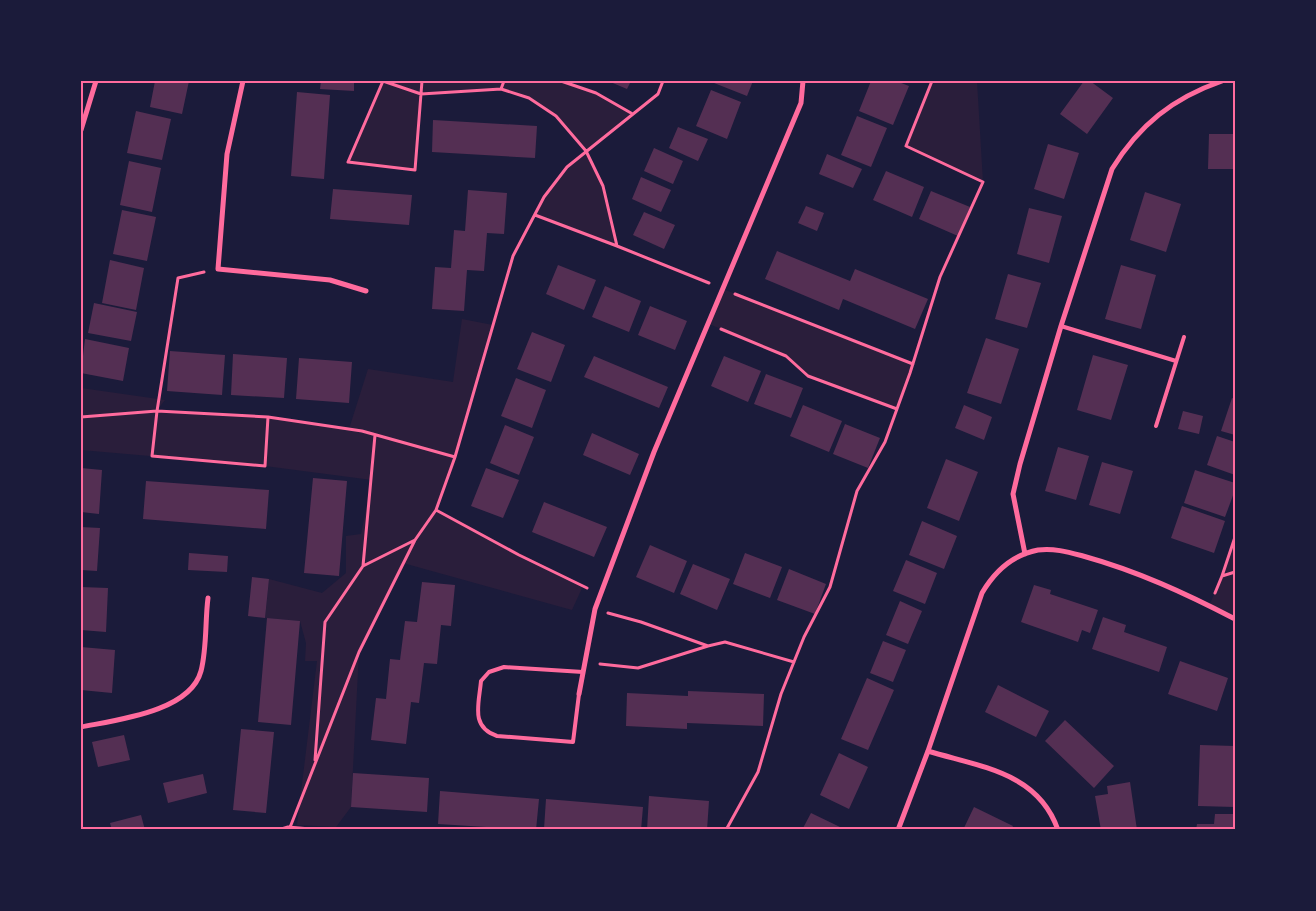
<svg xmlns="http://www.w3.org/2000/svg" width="1316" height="911" viewBox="0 0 1316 911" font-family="'Fira Sans Condensed',sans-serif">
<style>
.green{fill:#2a1e3b}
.building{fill:#542f53}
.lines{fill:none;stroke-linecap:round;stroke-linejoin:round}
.path{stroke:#ff6b9d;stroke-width:3}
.service{stroke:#ff6b9d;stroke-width:4}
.minor{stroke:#ff6b9d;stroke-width:5}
.neatline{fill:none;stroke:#ff6b9d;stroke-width:2}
</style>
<rect width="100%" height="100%" fill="#1b1b3a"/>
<!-- green -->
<path class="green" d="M383 81H561L596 93 631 113 586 151 605 193 617 246 535 215C549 190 565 170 586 151L556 116 529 98 501 89 421 94 415 170 348 162Z
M932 81H977L983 182 906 146Z
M723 289 913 364 897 409 808 376 786 356 709 324Z
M462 319 493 325 455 457 437 510 583 586 572 610 403 563 359 652 351 807 336 827 297 825 317 661H305L306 643 300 621 265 618 269 579 322 593 346 573V536L361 534 372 480 265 466 81 450V388L165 400 157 410 268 417 349 429 368 369 453 382Z
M1235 537V619L1209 606 1222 576Z"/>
<!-- building -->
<path class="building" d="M155 81H189L182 114 150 107Z
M321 81H354V91L320 89Z
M608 81H631L627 89Z
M715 81H753L747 96 714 83Z
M871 81H896L909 86 893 125 859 111Z
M1084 81H1090L1113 98 1087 134 1060 114Z
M711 90 741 102 727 139 696 126Z
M297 92 330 95 324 179 291 176Z
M136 111 171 119 162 160 127 153Z
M857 116 887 128 871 167 841 155Z
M433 120 537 126 535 158 432 152Z
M678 127 708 139 698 161 669 148Z
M1209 134H1235V169H1208Z
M1048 144 1079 153 1064 199 1034 189Z
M654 148 683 161 673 184 644 171Z
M827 154 862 169 853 188 819 174Z
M129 161 161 168 152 212 120 205Z
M886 171 924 187 912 217 873 200Z
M641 177 671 190 661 212 632 199Z
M333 189 412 195 409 225 330 219Z
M468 190 507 193 504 234 487 233 484 271 467 270 464 311 432 309 435 267 451 268 454 230 465 231Z
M931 191 970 207 958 236 919 219Z
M1145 192 1181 204 1166 252 1130 240Z
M806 206 824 213 817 231 798 223Z
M1029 208 1062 216 1049 263 1017 254Z
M122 210 156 217 147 261 113 254Z
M644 212 675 225 664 249 633 235Z
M777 251 850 281 855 269 928 299 915 329 843 299 839 310 765 279Z
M110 260 144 268 136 310 102 303Z
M558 265 596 280 584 310 546 294Z
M1121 265 1156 275 1141 329 1105 319Z
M1008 274 1041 283 1027 328 995 319Z
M605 286 641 301 629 332 592 317Z
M94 303 137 312 131 341 88 333Z
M650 306 687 321 675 350 638 335Z
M532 332 565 345 551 382 517 369Z
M986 338 1019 349 1001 404 967 393Z
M85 339 129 348 123 381 81 373Z
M170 351 225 355 222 395 167 391Z
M233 354 287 358 284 398 231 395Z
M1093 355 1128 365 1111 420 1077 410Z
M594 356 668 387 659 408 584 377Z
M724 356 761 371 748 402 711 386Z
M299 358 352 362 349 403 296 399Z
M766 374 803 388 791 418 754 404Z
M516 378 546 390 532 428 501 416Z
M1232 398 1235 399V435L1221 431Z
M803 405 842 421 829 452 790 436Z
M964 405 992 417 984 440 955 428Z
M1183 411 1203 416 1199 434 1178 429Z
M845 424 880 438 868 468 833 454Z
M505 425 534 437 519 475 490 463Z
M592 433 639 454 630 475 583 455Z
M1217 436 1235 442V475L1207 465Z
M1058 447 1089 456 1076 500 1045 491Z
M946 459 978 472 959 521 927 508Z
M1102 462 1133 471 1120 514 1089 505Z
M81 468 102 470 99 514 81 512Z
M486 468 519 480 503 518 471 506Z
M1195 470 1235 483V490L1225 517 1184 503Z
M313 478 347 481 339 576 304 573Z
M146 481 269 490 266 529 143 519Z
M544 502 607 527 594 557 532 532Z
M1182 506 1225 521 1214 553 1171 538Z
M922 521 957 536 944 569 909 555Z
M81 527 100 528 97 571 81 570Z
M650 545 687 561 674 593 636 577Z
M189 553 228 556 227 572 188 570Z
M745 553 782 567 770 598 733 584Z
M906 560 937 573 925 604 893 591Z
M693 564 730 579 717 610 680 594Z
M789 569 826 584 815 614 777 600Z
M252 577 269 579 265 618 248 616Z
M422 582 455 585 451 626 441 625 437 664 424 663 419 703 411 702 406 744 371 740 376 698 386 699 390 659 400 660 405 621 417 622Z
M1034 585 1051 590 1050 594 1098 610 1090 633 1082 630 1078 642 1021 622Z
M81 587 108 588 106 632 81 630Z
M900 601 922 611 908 644 886 635Z
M1103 617 1126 625 1124 632 1167 647 1159 672 1092 649Z
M267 618 300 621 291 725 258 722Z
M883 641 906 650 893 682 870 673Z
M81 647 115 650 112 693 81 690Z
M1180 661 1228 678 1217 711 1168 694Z
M867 678 894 690 868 750 841 739Z
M998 685 1049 711 1036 737 985 712Z
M688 691 764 694 763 726 687 723V729L626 726 627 693 688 696Z
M1065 720 1114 766 1094 788 1045 741Z
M241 729 274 732 266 813 233 810Z
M124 735 130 760 98 767 92 742Z
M1200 745 1235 746V807L1198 806Z
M839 753 868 767 849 809 820 795Z
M353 773 429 778 427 812 351 807Z
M203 774 207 793 168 803 163 783Z
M1130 782 1137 830H1101L1095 796 1108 794 1107 786Z
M440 791 539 799 536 830 438 824Z
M649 796 709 801 707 830H647Z
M546 799 643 807 641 830 544 829Z
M974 807 1013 826 1011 830H963Z
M811 813 840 827 838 830H802Z
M1215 814H1235V830H1196L1197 824H1214Z
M141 815 145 830H112L110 823Z"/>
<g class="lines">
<!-- path -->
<path class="path" d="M383 81 421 94 501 89 529 98 556 116 586 151 603 186 617 246 709 283
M383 81 348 162 415 170 422 81
M561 81 596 93 631 113
M501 89 504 81
M535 215 617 246
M204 272 178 278 157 411 152 456 265 466 268 417
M735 294 913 364
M721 329 786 356 808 376 897 409
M81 417 157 411 268 417 362 431 455 457
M436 510 519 555 587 588
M363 566 375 435
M1222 576 1235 537
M1215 593 1222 576 1235 572
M608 613 641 622 708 646 725 642 794 662
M600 664 638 668 708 646
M315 760 325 622 363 566 415 540
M278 830 288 827 321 830
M289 830 359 652 415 540 436 510 455 457 513 256 544 197 567 167 658 94 663 81
M726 830 758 772 781 694 804 637 830 587 857 491 885 442 910 373 940 277 983 182 906 146 932 81"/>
<!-- service -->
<path class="service" d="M1061 326 1176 361
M1156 426 1184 337
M579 694 573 742 497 736C470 727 479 704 481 681L489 672 504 667 583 672"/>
<!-- minor -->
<path class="minor" d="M243 81 227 154 218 269 330 280 366 291
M81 130 96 81
M1025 554 1013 494 1020 464 1061 326 1112 169C1139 125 1173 98 1222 81
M579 694 595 609 654 452 801 103 803 81
M81 727C116 720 190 712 201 671 207 648 205 621 208 598
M928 751C980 767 1038 772 1058 830
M898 830 928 751 982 593C995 571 1012 555 1038 550 1054 548 1068 552 1083 556 1137 571 1185 593 1235 619"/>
</g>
<!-- border -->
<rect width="1316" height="911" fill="none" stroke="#1b1b3a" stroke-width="165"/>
<rect x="82" y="82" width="1152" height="746" class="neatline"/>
</svg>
